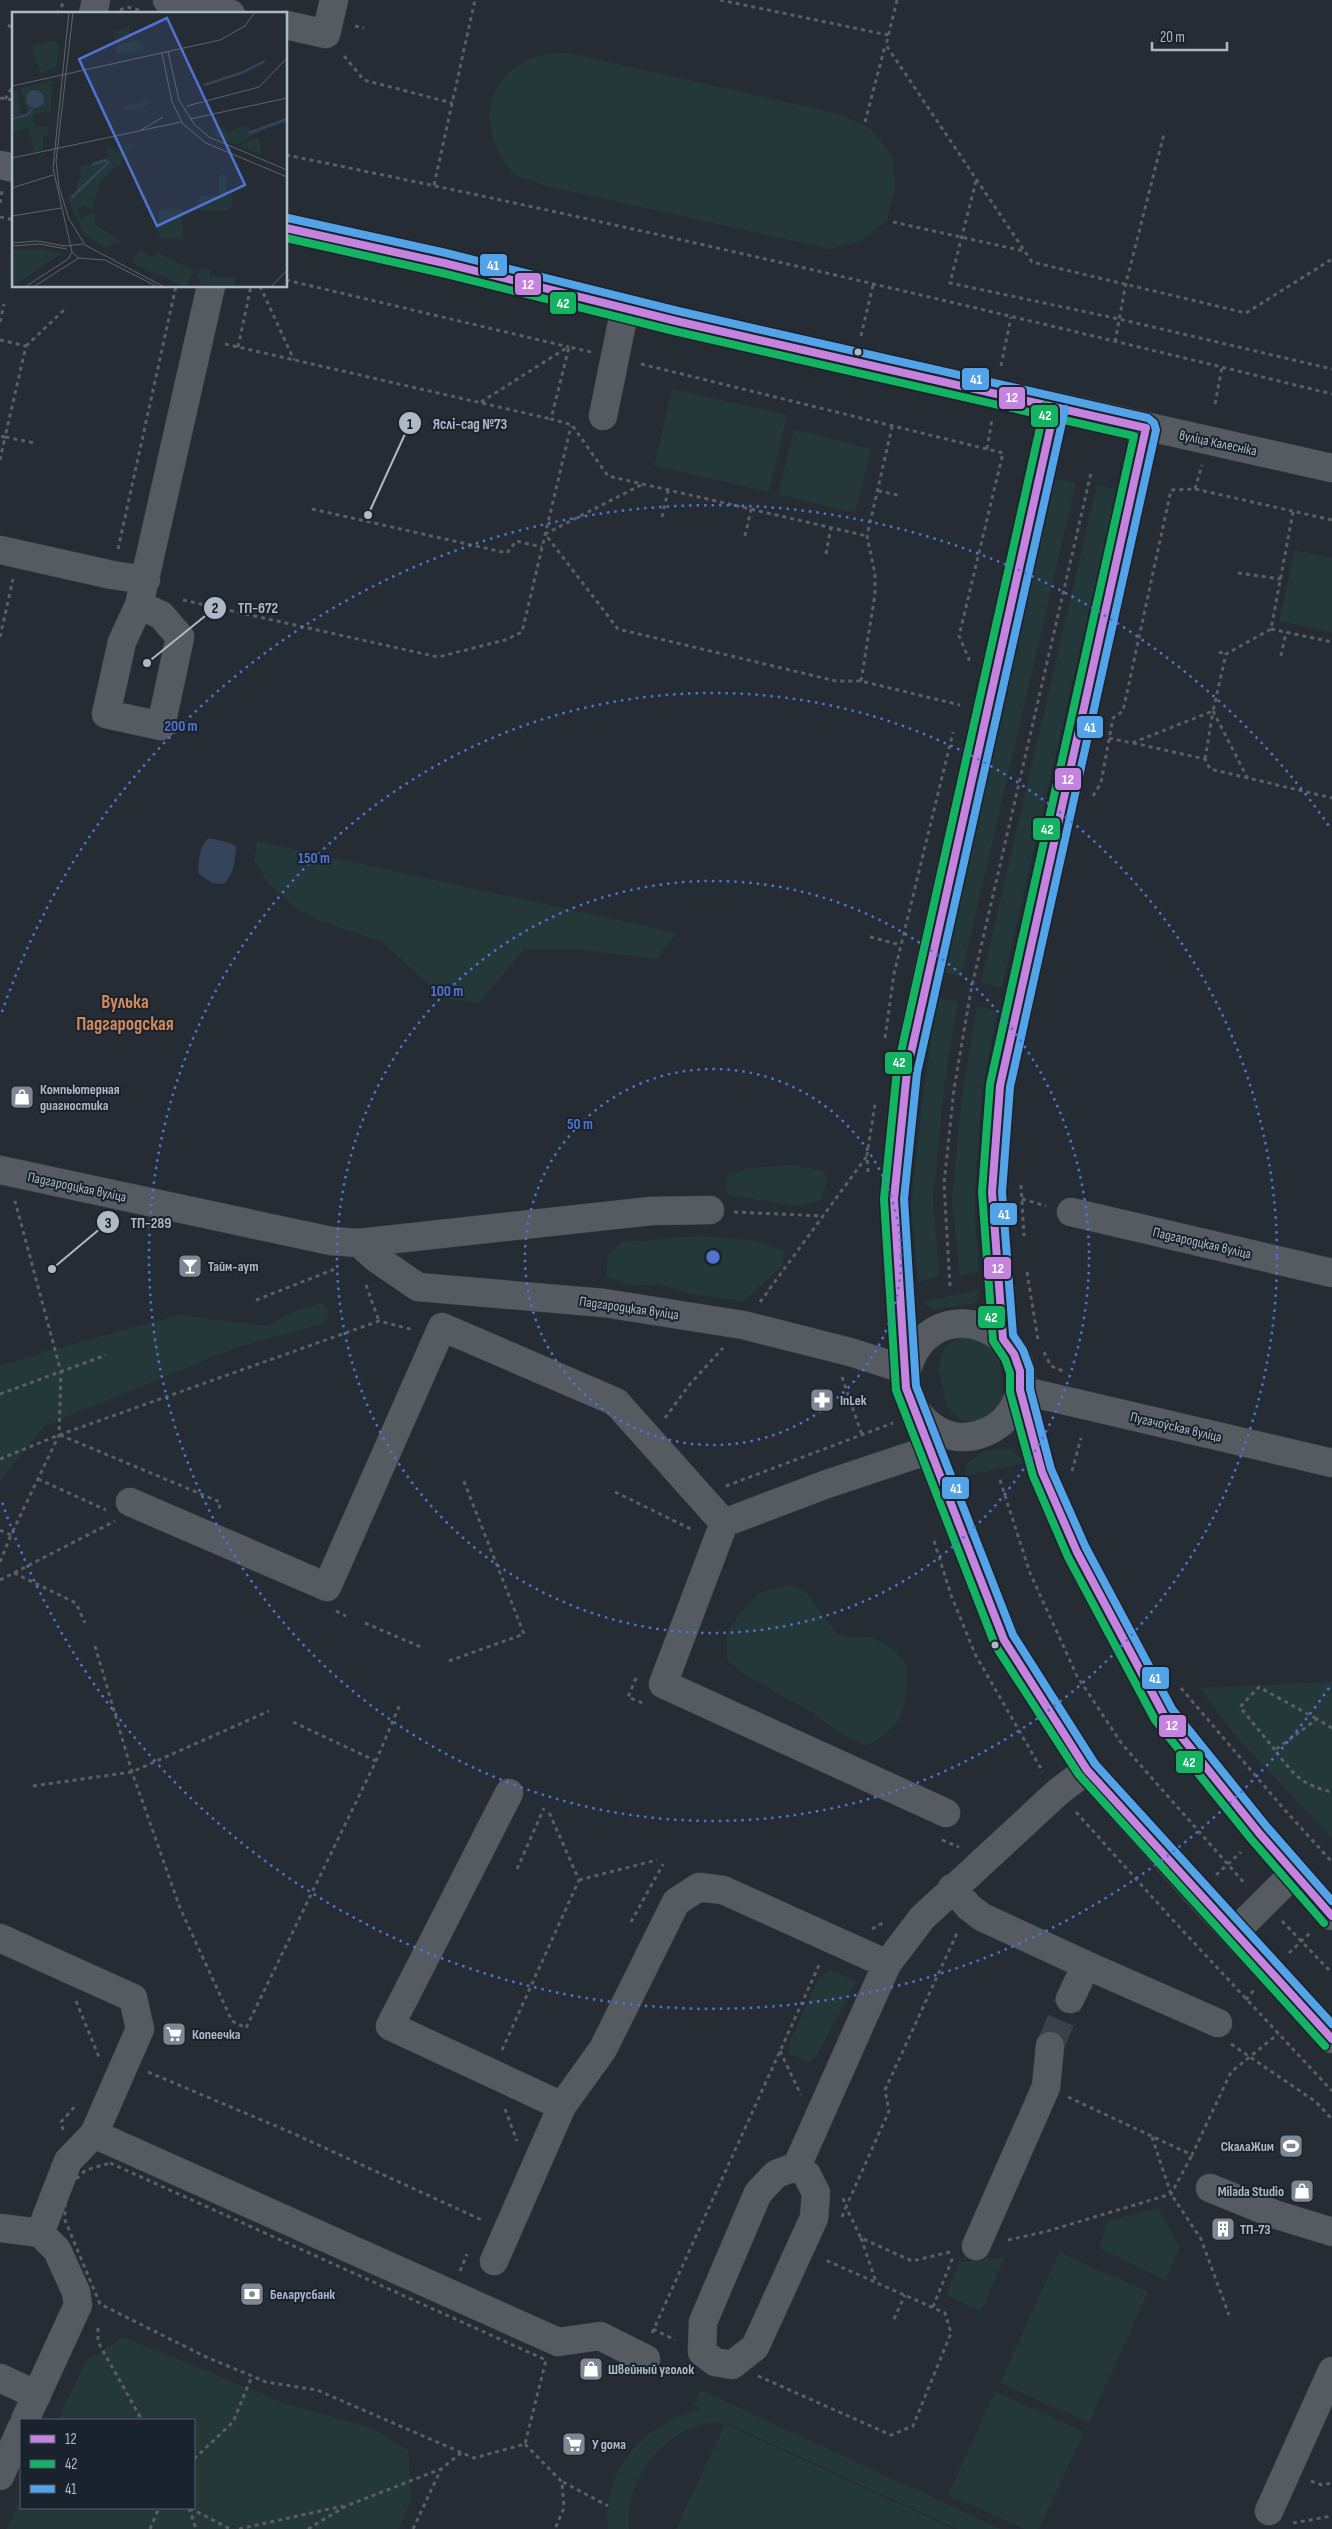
<svg xmlns="http://www.w3.org/2000/svg" width="1332" height="2529" viewBox="0 0 1332 2529" font-family="'Sofia Sans Condensed',sans-serif">
<style>
.green{fill:#243739}
.water{fill:#34455b}
.lines{fill:none;stroke-linecap:round;stroke-linejoin:round}
.minor-tunnel{stroke:#3b4149;stroke-width:28;stroke-dasharray:28 14;stroke-linecap:butt}
.minor-casing{stroke:#44484e;stroke-width:29}
.path{stroke:#595f65;stroke-width:3;stroke-dasharray:4 4;stroke-linecap:butt}
.minor{stroke:#565a61;stroke-width:28}
.bus-1-casing{stroke:#1a222d;stroke-width:11}
.bus-2-casing{stroke:#1a222d;stroke-width:11}
.bus-3-casing{stroke:#1a222d;stroke-width:11}
.bus-1{stroke:#c483df;stroke-width:8}
.bus-2{stroke:#13b361;stroke-width:8}
.bus-3{stroke:#53a3e8;stroke-width:8}
.ring{fill:none;stroke:#5073d1;stroke-width:2.5;stroke-dasharray:2.5 5}
.bus-dot{fill:#afb8c5;stroke:#1a222d;stroke-width:2}
.labels{text-anchor:middle;dominant-baseline:central;stroke-width:4;stroke-linejoin:round;paint-order:stroke}
.street-label{font-size:14px;fill:#afb8c5;stroke:#1a222d}
.poi-label{font-size:14px;font-weight:bold;fill:#afb8c5;stroke:#1a222d;text-anchor:start}
.district-label{font-size:19px;font-weight:bold;fill:#d18a5d;stroke:#1a222d}
.inset-river{fill:none;stroke:#34455b;stroke-width:2.5}
.inset-road{fill:none;stroke:#5d646d;stroke-width:1}
.view{fill:#5073d1;fill-opacity:0.15;stroke:#5073d1;stroke-width:2.5}
.inset-edge{fill:none;stroke:#afb8c5;stroke-width:2.5}
.centre{fill:#5073d1;stroke:#1a222d;stroke-width:2.5}
.ring-label{font-size:15px;text-anchor:middle;font-weight:bold;fill:#5073d1;stroke:#1a222d;stroke-width:4;stroke-linejoin:round;paint-order:stroke}
.leader{fill:none;stroke:#afb8c5;stroke-width:2}
.callout-dot{fill:#afb8c5;stroke:#1a222d;stroke-width:2}
.mark-label{font-size:15px;text-anchor:middle;font-weight:bold;fill:#111}
.callout-label{font-size:15px;text-anchor:middle;font-weight:bold;fill:#afb8c5;stroke:#1a222d;stroke-width:4;stroke-linejoin:round;paint-order:stroke}
.line-badge{stroke:#1a222d;stroke-width:2}
.badge-label{font-size:14px;text-anchor:middle;font-weight:bold;fill:#fff}
</style>
<rect width="100%" height="100%" fill="#262c33"/>
<!-- green -->
<path class="green" d="M568 53 840 114 871 129 893 157 895 189 887 221 861 241 829 249 542 185C534 181 521 179 514 173 504 165 498 152 494 140 479 102 502 66 541 55 549 53 559 54 568 53Z
M672 389 787 415 769 492 654 466Z
M794 429 871 449 855 513 778 494Z
M1055 479 1076 483 961 977 941 972Z
M1097 485 1117 489 1002 988 981 983Z
M1295 550 1332 558V632L1279 621Z
M257 841 677 933 657 959 577 949H524L479 1003 445 999 382 942 323 922 296 908 269 884 254 860Z
M938 997 958 1002 944 1087 933 1199 939 1276 918 1282 911 1206 923 1095Z
M977 1006 997 1011 982 1094 974 1201 979 1272 960 1275 952 1201 961 1103Z
M791 1165 824 1171 828 1182 820 1201 797 1206 729 1195 725 1187 727 1176 743 1169Z
M699 1236 752 1240 784 1251 782 1266 744 1301 695 1295 659 1284 631 1286 606 1276 608 1256 621 1242Z
M980 1290 976 1303 934 1310 922 1302Z
M323 1303 330 1314 325 1323 235 1348 44 1426 0 1481V1366L47 1351 179 1315 267 1326 298 1310Z
M961 1335C1003 1339 1003 1368 1003 1404L977 1425 961 1420 947 1406 938 1369 944 1348Z
M1012 1449 1025 1463 965 1476 967 1463 985 1450Z
M787 1585 805 1591 837 1634 850 1638 872 1637 888 1646 906 1662C907 1705 908 1723 867 1746L837 1731 812 1712 745 1675 727 1660V1632L744 1608 761 1592Z
M1332 1682V1838L1232 1732 1200 1688Z
M830 1970 856 1981 817 2055 809 2062 789 2054 790 2041 819 1978Z
M1158 2208 1180 2247 1165 2280 1099 2248 1108 2221Z
M1059 2252 1148 2292 1089 2423 1000 2383Z
M1005 2257 981 2311 946 2295 960 2262Z
M124 2337 284 2403 374 2429 408 2450 411 2500 399 2529H7L21 2499V2508H194V2420H58L86 2361Z
M700 2390 740 2408 1001 2529H957L729 2424C674 2414 623 2477 629 2529H608C603 2467 644 2424 701 2409L694 2405Z
M995 2391 1084 2432 1039 2529H1025L948 2495Z
M725 2424 954 2529H676Z"/>
<!-- water -->
<path class="water" d="M209 838 230 843 236 847C235 861 234 873 224 884L212 883 198 873C199 861 199 845 209 838Z"/>
<g class="lines">
<!-- minor-tunnel -->
<path class="minor-tunnel" d="M1050 2046 1070 1999"/>
<!-- minor casing -->
<g class="minor-casing">
<path id="minor" d="M167 0 231 14
M93 14 96 0
M286 25 326 34 334 0
M0 165 14 168
M286 228 444 263 676 321 1332 468
M1055 407 926 981 907 1071 894 1199 906 1388 929 1450 1004 1640 1087 1770 1197 1893 1332 2039
M603 416 625 308
M0 550 112 575 146 580
M139 605 161 615 180 637 161 726 106 714 122 642 139 605 211 286
M0 1170 331 1241 359 1243 377 1259 418 1287 604 1303 743 1325 850 1352 907 1370
M1071 1212 1332 1273
M359 1243 651 1211 710 1210
M1003 1339 992 1192 1000 1086 1146 428
M907 1370C932 1282 1050 1334 1015 1405 1007 1421 992 1432 974 1436 949 1441 929 1428 915 1409
M1020 1390 1042 1472 1077 1552 1164 1715 1259 1833 1332 1916
M1020 1390 1332 1463
M130 1502 327 1587 442 1327 616 1402 724 1523 827 1484 929 1450
M724 1523 663 1684 946 1813
M509 1793 390 2026 562 2106 603 2049 676 1902 699 1887 723 1890 887 1964 922 1918 1058 1792 1087 1770
M952 1888 969 1907 982 1917 1086 1965 1070 1999
M1234 1933 1294 1873
M0 1938 133 1998 140 2029 94 2134
M1086 1965 1218 2023
M797 2166 807 2175 816 2193 814 2218 755 2347 732 2365 715 2362 702 2352 703 2322 758 2193 776 2174 797 2166 887 1964
M1210 2188 1274 2214 1332 2232
M0 2228 40 2233
M976 2246 1046 2087 1050 2046
M494 2261 562 2106
M0 2378 37 2395
M25 2420 78 2305 76 2292 57 2250 40 2233 68 2161 94 2134 558 2342 600 2336 646 2359
M0 2476 21 2429
M1269 2511 1332 2371"/>
</g>
<!-- path -->
<path class="path" d="M720 0 888 35
M897 0 886 45 1032 262 1246 313 1332 259
M120 10 127 7 143 11
M57 14 65 0
M8 25 14 29
M355 26 364 28
M344 56 364 80 452 103
M0 98 14 100
M5 99 14 85
M865 122 885 46
M286 155C636 226 985 309 1332 394
M976 181 950 283 1119 319 1332 369
M434 185 475 0
M0 203 2 191
M0 217 14 220
M893 222 1024 251
M286 280 569 347
M260 286 294 360
M0 322 4 304
M861 336 873 285
M0 340 26 346 5 437 0 436
M1115 342 1126 283 1164 134
M225 344 551 419
M26 346 64 310
M238 347 251 286
M591 352 569 347 551 419 572 425 608 476 867 536
M641 364 1003 453 959 636 969 659 968 663
M1001 366 1011 317
M481 402 568 347
M1215 404 1222 367
M987 449 992 419
M0 460 5 437 35 443
M641 485 545 534 618 629 836 681H861L960 705
M1195 489 1202 465
M878 491 898 495
M312 509 507 553 516 541 542 547
M662 517 668 491
M745 536 751 509
M118 549 176 286
M826 554 831 527
M1238 573 1281 579
M183 600 438 657 505 640 522 632 571 426
M1271 629 1332 642
M0 637 13 579
M1219 652 1226 654
M1281 656 1286 632
M861 681 875 594V574L867 536 892 427
M1213 711 1248 779
M1109 738 1132 743 1213 711 1226 654 1271 629 1293 512
M1133 743 1205 759 1210 769 1332 798
M1205 759 1213 711
M1093 796 1101 783 1113 718 1123 711 1171 490 1195 489 1332 520
M870 937 901 945
M885 1038 894 974 953 732
M868 1172 867 1155 875 1104
M1021 1185 1024 1236
M1022 1199 1046 1206
M734 1212 823 1216
M1027 1272 1038 1340
M366 1285 379 1321
M950 1286 944 1184 954 1089 971 990 1091 473
M256 1300 335 1269
M760 1302 867 1156
M1044 1352 1051 1366 1063 1371
M842 1377 862 1435
M0 1394 106 1355
M665 1418 690 1384 723 1348
M60 1435 220 1502 219 1512
M0 1459 59 1435 379 1321 414 1330
M1072 1471 1081 1438
M38 1479 106 1510
M1000 1480 1030 1573 1077 1676 1122 1744 1246 1885
M726 1486 893 1423
M615 1492 693 1530
M0 1530 11 1535 59 1435 61 1372 15 1201
M934 1541 951 1595 975 1654 1043 1772
M0 1562 11 1535
M14 1573 76 1603 85 1623
M0 1580 115 1521
M336 1611 346 1616
M365 1623 421 1647
M95 1646 132 1772 180 1908 232 2021 246 2028 376 1761 400 1704
M449 1661 524 1634 463 1479
M636 1678 628 1697 645 1704
M1181 1688 1283 1808 1332 1862
M293 1722 376 1761
M1332 1728 1317 1719 1275 1750C1293 1774 1301 1785 1332 1792
M1275 1750 1240 1707 1259 1687 1317 1719
M33 1786 132 1772 269 1711
M1076 1812 1171 1918 1332 2091
M942 1840 959 1847
M517 1869 544 1808
M1216 1875 1241 1852
M579 1880 657 1860
M1282 1921 1332 1973
M631 1922 663 1864
M872 1929 884 1922
M1289 1953 1311 1932
M1246 2000 1254 1990
M76 2001 99 2057
M1231 2044 1316 2102 1332 2119
M502 2050 579 1880 548 1810
M780 2051 801 2095
M148 2072 290 2132 482 2220
M1068 2097 1192 2155 1231 2072 1278 2034
M505 2109 517 2141
M63 2130 61 2122 77 2104
M1152 2137 1171 2194 1201 2239 1229 2315
M110 2163 546 2360 525 2444 474 2458 317 2390 266 2382 252 2376 206 2357 100 2304 65 2220V2195L75 2180 86 2170Z
M842 2217 846 2207 843 2198
M861 2238 876 2282
M1008 2240 1048 2231 1171 2194 1192 2155
M950 2252 912 2261 861 2238 846 2207 889 2111 885 2090 958 1931
M460 2271 467 2254
M933 2307 953 2257
M894 2319 905 2295
M98 2328V2342L142 2420
M653 2329 675 2340
M652 2333 820 1963
M758 2376 891 2435 913 2426 951 2333 945 2313 823 2259
M525 2444 562 2482 564 2508 555 2529
M194 2459 233 2422 252 2376
M1311 2481 1322 2485 1332 2483
M563 2482 608 2506
M189 2508 196 2529
M190 2508 230 2529
M1293 2523 1332 2516
M150 2529 159 2508
M239 2529 343 2506
M308 2529 346 2506 441 2469
M413 2529 441 2469 461 2453"/>
<!-- minor -->
<use href="#minor" class="minor"/>
<!-- bus-1 casing -->
<g class="bus-1-casing">
<path id="bus-1" d="M286 228 444 263 676 321 1146 428 1000 1086 992 1192 1003 1339 1014 1354 1020 1371V1390L1042 1472 1077 1552 1164 1715 1259 1833 1332 1916
M1055 407 907 1071 894 1199 906 1388 1004 1640 1087 1770 1332 2039"/>
</g>
<!-- bus-2 casing -->
<g class="bus-2-casing">
<path id="bus-2" d="M286 238 442 273 674 331 1134 436 990 1084 982 1192 993 1341 1005 1359 1010 1373V1392L1033 1476 1068 1557 1155 1720 1251 1839 1324 1923
M1045 405 897 1070 884 1199 896 1390 995 1645 1079 1775 1325 2046"/>
</g>
<!-- bus-3 casing -->
<g class="bus-3-casing">
<path id="bus-3" d="M288 218 446 253 678 311 1148 418 1154 423 1156 430 1010 1087 1002 1192 1013 1335 1023 1350 1030 1369V1389L1051 1469 1086 1548 1172 1709 1267 1827 1332 1901
M1065 409 917 1073 904 1199 916 1386 1013 1635 1095 1764 1332 2024"/>
</g>
<!-- bus-1 -->
<use href="#bus-1" class="bus-1"/>
<!-- bus-2 -->
<use href="#bus-2" class="bus-2"/>
<!-- bus-3 -->
<use href="#bus-3" class="bus-3"/>
</g>
<!-- distance rings -->
<g class="ring">
<circle cx="713" cy="1257" r="188"/>
<circle cx="713" cy="1257" r="376"/>
<circle cx="713" cy="1257" r="564"/>
<path d="M1329 1688A752 752 0 0 1 2 1502M2 1012A752 752 0 0 1 1329 826"/>
</g>
<!-- icons -->
<defs>
<g id="shop-square" transform="scale(1.25)"><rect x="-9" y="-9" width="18" height="18" rx="4" fill="#7f8792" stroke="#1a222d"/><path d="M-5-2.5h2.3a2.7 3.5 0 0 1 5.4 0H5L5.5 6h-11ZM-1.5-2.5h3a1.5 2.3 0 0 0-3 0Z" fill="#fff"/></g>
<g id="bar-square" transform="scale(1.25)"><rect x="-9" y="-9" width="18" height="18" rx="4" fill="#7f8792" stroke="#1a222d"/><path d="M-6-5H6L.8 .8V4.5H3.5V6h-7V4.5H-.8V.8Z" fill="#fff"/></g>
<g id="pharmacy-square" transform="scale(1.25)"><rect x="-9" y="-9" width="18" height="18" rx="4" fill="#7f8792" stroke="#1a222d"/><path d="M-2-6h4v4h4v4h-4v4h-4v-4h-4v-4h4Z" fill="#fff"/></g>
<g id="supermarket-square" transform="scale(1.25)"><rect x="-9" y="-9" width="18" height="18" rx="4" fill="#7f8792" stroke="#1a222d"/><path d="M-6-5.5h2.5l.6 2H6L4.5 2H-2.5L-4.4-4H-6ZM-1.5 3.2a1.3 1.3 0 1 0 .1 0ZM3 3.2a1.3 1.3 0 1 0 .1 0Z" fill="#fff"/></g>
<g id="stadium-square" transform="scale(1.25)"><rect x="-9" y="-9" width="18" height="18" rx="4" fill="#7f8792" stroke="#1a222d"/><path d="M0-5a6.5 5 0 1 0 0 10a6.5 5 0 1 0 0-10ZM-3.5-1.8h7v3.6h-7Z" fill="#fff"/></g>
<g id="building-square" transform="scale(1.25)"><rect x="-9" y="-9" width="18" height="18" rx="4" fill="#7f8792" stroke="#1a222d"/><path d="M-4-6H4V6H1V3H-1V6H-4ZM-2.5-4.3h1.7v1.8h-1.7ZM.8-4.3h1.7v1.8H.8ZM-2.5-1h1.7V.8h-1.7ZM.8-1h1.7V.8H.8Z" fill="#fff"/></g>
<g id="bank-square" transform="scale(1.25)"><rect x="-9" y="-9" width="18" height="18" rx="4" fill="#7f8792" stroke="#1a222d"/><path d="M-6-4H6V4H-6ZM0-2.3a2.3 2.3 0 1 0 0 4.6a2.3 2.3 0 1 0 0-4.6Z" fill="#fff"/></g>
</defs>
<g fill-rule="evenodd">
<use href="#shop-square" x="22" y="1097"/>
<use href="#bar-square" x="190" y="1266"/>
<use href="#pharmacy-square" x="822" y="1400"/>
<use href="#supermarket-square" x="174" y="2034"/>
<use href="#stadium-square" x="1291" y="2146"/>
<use href="#shop-square" x="1302" y="2191"/>
<use href="#building-square" x="1223" y="2229"/>
<use href="#bank-square" x="252" y="2294"/>
<use href="#shop-square" x="591" y="2369"/>
<use href="#supermarket-square" x="574" y="2444"/>
</g>
<!-- markers -->
<g class="bus-dot">
<circle cx="858" cy="352" r="4.5"/>
<circle cx="995" cy="1645" r="4.5"/>
</g>
<g class="labels">
<!-- street labels -->
<g class="street-label">
<text transform="translate(1218 443) rotate(12)">вуліца Калесніка</text>
<text transform="translate(77 1187) rotate(12)">Падгародцкая вуліца</text>
<text transform="translate(1202 1243) rotate(13)">Падгародцкая вуліца</text>
<text transform="translate(629 1308) rotate(8)">Падгародцкая вуліца</text>
<text transform="translate(1176 1427) rotate(13)">Пугачоўская вуліца</text>
</g>
<!-- poi labels -->
<g class="poi-label">
<text x="40" y="1089">Компьютерная<tspan x="40" dy="16">диагностика</tspan></text>
<text x="208" y="1266">Тайм-аут</text>
<text x="840" y="1400">InLek</text>
<text x="192" y="2034">Копеечка</text>
<text x="1274" y="2146" text-anchor="end">СкалаЖим</text>
<text x="1284" y="2191" text-anchor="end">Milada Studio</text>
<text x="1240" y="2229">ТП-73</text>
<text x="270" y="2294">Беларусбанк</text>
<text x="608" y="2369">Швейный уголок</text>
<text x="592" y="2444">У дома</text>
</g>
<!-- district labels -->
<g class="district-label">
<text x="125" y="1002">Вулька<tspan x="125" dy="22">Падгародская</tspan></text>
</g>
</g>
<!-- overview -->
<g transform="translate(12 12)">
<rect width="275" height="275" fill="#262c33"/>
<path d="M117 15 119 23 103 29 101 19ZM126 28 132 32 130 38 109 42 103 40 106 33ZM39 29 47 32 44 56 28 61 20 34ZM40 69 39 99 21 102 23 115H37L36 124 31 125V138L22 140 17 116 3 119 0 124V109L16 103 8 76ZM6 78 9 102 0 105V79ZM141 88 127 99 110 96V95ZM275 105V110L245 121 225 133 199 122 212 114 216 120 234 113 238 119ZM129 124 114 140 109 150 111 156 105 153 89 169 79 199 73 194 65 196 68 208 79 201 83 203 84 213 109 229 92 236 71 221 56 186 66 179 64 172 69 164 67 155 97 145 94 136 98 133 105 141ZM247 124 250 143 228 135 230 132ZM207 163H214V183H220V195L215 199H189L184 193 187 184 207 183ZM170 197 171 227H149L146 219 147 198ZM28 237 50 241 0 275V238ZM127 238 142 245 145 240 182 259 173 275 120 251ZM190 256 198 257V265H223L222 275H193L184 266Z" fill="#243739"/>
<path d="M14 87a9 9 0 1 1 18 0a9 9 0 1 1-18 0Z" fill="#34455b"/>
<path class="inset-river" d="M192 73 229 61 253 49M0 107 17 102 20 97M237 121 275 107M59 186 96 151 93 148 80 153"/>
<path class="inset-road" d="M57 0 41 156 60 240 66 246 93 248 146 275M61 0 44 149 47 175 57 207 73 233 152 275M156 40 167 88 182 112 197 125 275 158M150 41 160 90 171 112 194 131 275 165M0 74 208 28 233 14 243 0M175 94 247 75 275 46M178 107 275 86M129 118 151 105M0 146 169 110M0 176 41 163M0 204 49 196M0 231 25 229 53 234M0 234 27 232 55 237M53 234 71 232M13 275 56 247 60 240M21 275 67 246M259 275 275 258"/>
<path class="view" d="M155 6 233 173 145 214 67 47Z"/>
<rect width="275" height="275" class="inset-edge"/>
</g>
<circle cx="713" cy="1257" r="8" class="centre"/>
<g class="ring-label">
<text x="181" y="731">200 m</text>
<text x="314" y="863">150 m</text>
<text x="447" y="996">100 m</text>
<text x="580" y="1129">50 m</text>
</g>
<!-- callouts -->
<path class="leader" d="M368 515L410 423M147 663L215 608M52 1269L108 1222"/>
<g class="callout-dot">
<circle cx="368" cy="515" r="5"/>
<circle cx="147" cy="663" r="5"/>
<circle cx="52" cy="1269" r="5"/>
<circle cx="410" cy="423" r="12"/>
<circle cx="215" cy="608" r="12"/>
<circle cx="108" cy="1222" r="12"/>
</g>
<g class="mark-label">
<text x="410" y="429">1</text>
<text x="215" y="613">2</text>
<text x="108" y="1228">3</text>
</g>
<g class="callout-label">
<text x="470" y="429">Яслі-сад №73</text>
<text x="258" y="613">ТП-672</text>
<text x="151" y="1228">ТП-289</text>
</g>
<g class="line-badge">
<rect x="479" y="253" width="29" height="24" rx="5" fill="#53a3e8"/>
<rect x="514" y="272" width="28" height="24" rx="5" fill="#c483df"/>
<rect x="549" y="291" width="28" height="24" rx="5" fill="#13b361"/>
<rect x="961" y="367" width="29" height="24" rx="5" fill="#53a3e8"/>
<rect x="998" y="386" width="28" height="24" rx="5" fill="#c483df"/>
<rect x="1030" y="404" width="29" height="24" rx="5" fill="#13b361"/>
<rect x="1076" y="715" width="28" height="24" rx="5" fill="#53a3e8"/>
<rect x="1054" y="767" width="28" height="24" rx="5" fill="#c483df"/>
<rect x="1032" y="817" width="29" height="24" rx="5" fill="#13b361"/>
<rect x="884" y="1051" width="29" height="24" rx="5" fill="#13b361"/>
<rect x="989" y="1202" width="29" height="24" rx="5" fill="#53a3e8"/>
<rect x="983" y="1256" width="29" height="24" rx="5" fill="#c483df"/>
<rect x="977" y="1305" width="29" height="24" rx="5" fill="#13b361"/>
<rect x="941" y="1476" width="29" height="24" rx="5" fill="#53a3e8"/>
<rect x="1141" y="1666" width="29" height="24" rx="5" fill="#53a3e8"/>
<rect x="1158" y="1714" width="29" height="24" rx="5" fill="#c483df"/>
<rect x="1175" y="1750" width="29" height="24" rx="5" fill="#13b361"/>
</g>
<g class="badge-label">
<text x="493" y="270">41</text>
<text x="528" y="289">12</text>
<text x="563" y="308">42</text>
<text x="976" y="384">41</text>
<text x="1012" y="402">12</text>
<text x="1045" y="420">42</text>
<text x="1090" y="732">41</text>
<text x="1068" y="784">12</text>
<text x="1047" y="834">42</text>
<text x="899" y="1067">42</text>
<text x="1004" y="1219">41</text>
<text x="998" y="1273">12</text>
<text x="991" y="1322">42</text>
<text x="956" y="1493">41</text>
<text x="1155" y="1683">41</text>
<text x="1172" y="1730">12</text>
<text x="1189" y="1767">42</text>
</g>
<!-- legend -->
<rect x="20" y="2419" width="175" height="90" fill="#1a222d" stroke="#565e6a"/>
<rect x="30" y="2435" width="25" height="8" fill="#c483df" stroke="#565e6a"/>
<text x="65" y="2444" font-size="15" fill="#afb8c5">12</text>
<rect x="30" y="2460" width="25" height="8" fill="#13b361" stroke="#565e6a"/>
<text x="65" y="2469" font-size="15" fill="#afb8c5">42</text>
<rect x="30" y="2485" width="25" height="8" fill="#53a3e8" stroke="#565e6a"/>
<text x="65" y="2494" font-size="15" fill="#afb8c5">41</text>
<!-- scale -->
<path d="M1152 42v8h75v-8" fill="none" stroke="#afb8c5" stroke-width="2.5"/>
<text x="1160" y="42" font-size="15" fill="#afb8c5" stroke="#1a222d" stroke-width="4" paint-order="stroke">20 m</text>
</svg>
